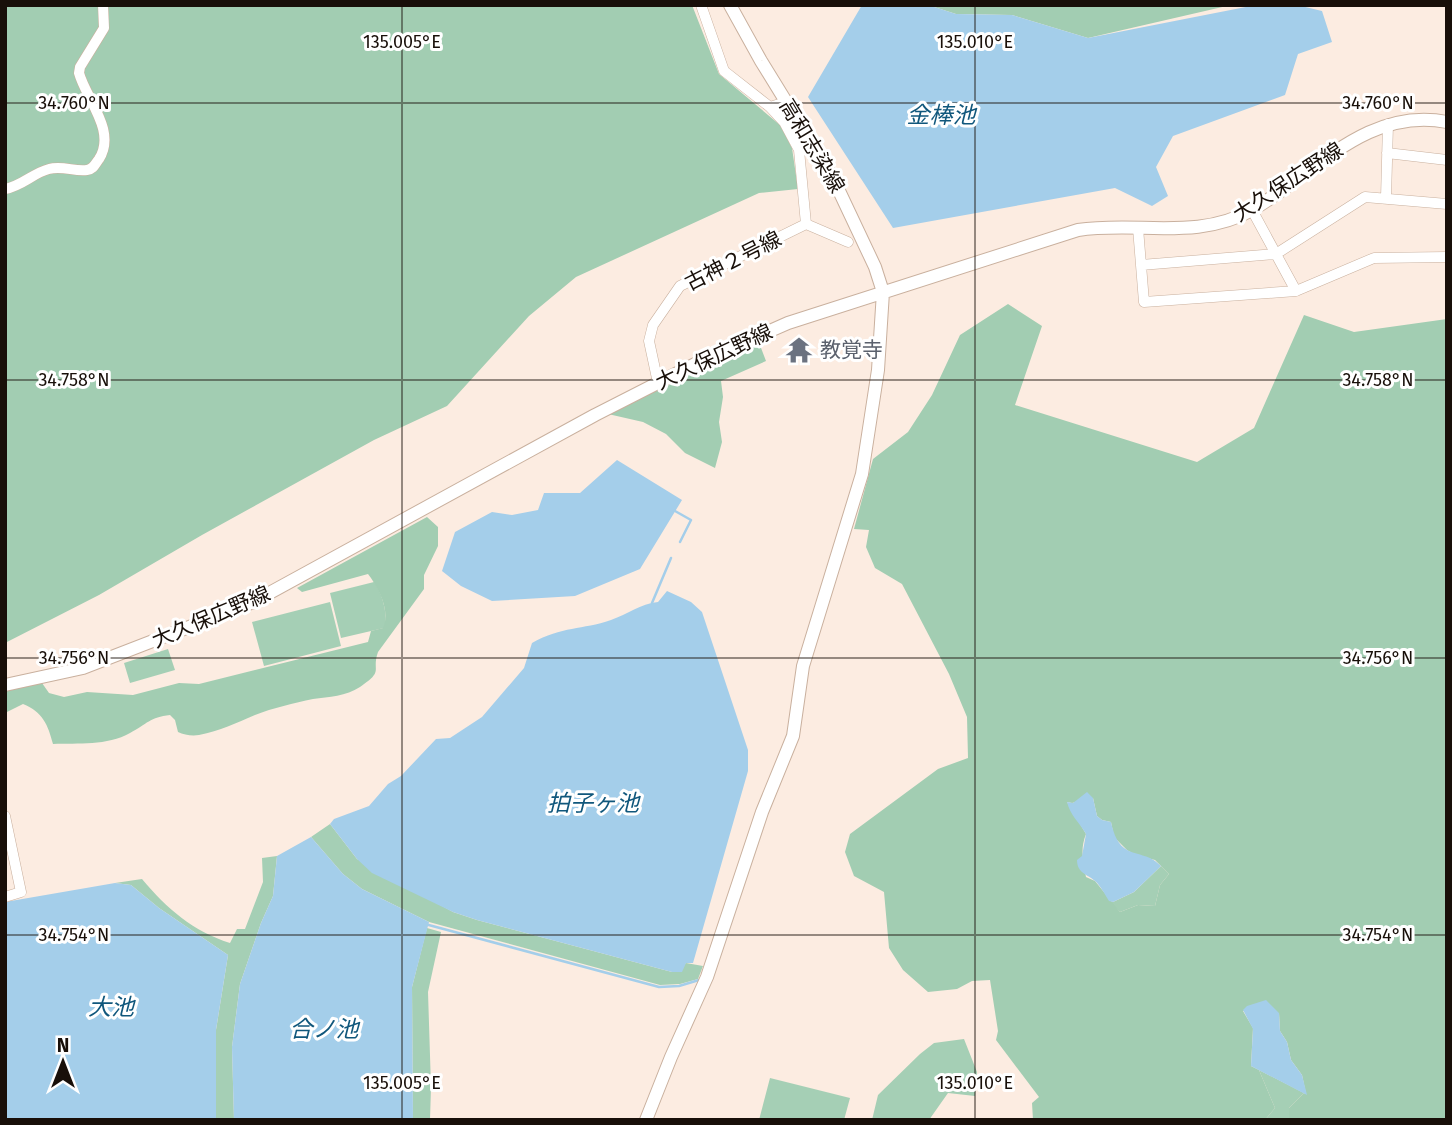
<svg xmlns="http://www.w3.org/2000/svg" width="1452" height="1125" viewBox="0 0 1452 1125" font-family="'Fira Sans','Noto Sans JP',sans-serif">
<style>
.green{fill:#a5cfb5}
.forest{fill:#a2cdb2;fill-rule:evenodd}
.water{fill:#a4ceea}
.lines{fill:none;stroke-linecap:round;stroke-linejoin:round}
.stream{stroke:#a4ceea;stroke-width:2.5}
.minor-casing{stroke:#c9b09e;stroke-width:11}
.tertiary-casing{stroke:#c9b09e;stroke-width:14}
.minor{stroke:#fff;stroke-width:10}
.tertiary{stroke:#fff;stroke-width:12}
.ticks{fill:none;stroke:#180f09;stroke-width:2;stroke-opacity:0.45}
.labels{text-anchor:middle;dominant-baseline:central;stroke-width:6;stroke-linejoin:round;paint-order:stroke}
.street-label{font-size:21px;fill:#180f09;stroke:#fff}
.worship-label{font-size:21px;fill:#5b616d;stroke:#fff;text-anchor:start}
.water-label{font-size:23px;font-style:italic;fill:#10577c;stroke:#fff}
.ticks-label{font-size:18px;text-anchor:middle;fill:#180f09;stroke:#fff;stroke-width:6;stroke-linejoin:round;paint-order:stroke}
</style>
<rect width="100%" height="100%" fill="#fcece1"/>
<!-- green -->
<path class="green" d="M374 582C382 592 389 617 384 628L341 638 330 593Z
M330 602 341 646 264 666 252 622Z
M168 649 175 670 130 683 124 663Z
M330 824 357 859 453 912 477 920 672 972 686 963 703 966 698 979 680 984 660 985 429 922 362 889 343 874 311 837Z
M277 856 273 896 261 923 240 984 232 1047 234 1120H216V1030L228 955 159 908 131 885 115 883 142 879C167 909 193 931 230 943L237 929H245L263 882 262 858Z
M1161 866 1169 874 1160 885 1155 906 1138 905 1120 912 1109 901 1113 902 1134 892Z
M427 928 441 932 428 992 431 1087 430 1120H413L412 987Z
M964 1039 977 1072 975 1096 948 1093 929 1120H872L878 1095 920 1054 934 1043Z
M1259 1070 1304 1093 1289 1108V1120H1265L1275 1108Z
M770 1078 850 1098 844 1120H759Z"/>
<!-- forest -->
<path class="forest" d="M5 5H692L719 74 780 125 792 148 798 189 759 193 576 277 529 316 447 406 374 440 202 535 99 595 5 643Z
M928 5H1231L1088 38 1012 15 956 14Z
M1008 304 1042 326 1015 405 1197 462 1254 428 1304 315 1354 332 1447 319V1120H1289V1108L1304 1093 1306 1094 1302 1075 1291 1060 1287 1042 1280 1031 1279 1013 1243 1011 1253 1028 1251 1066 1259 1070 1275 1108 1265 1120H1033L1032 1103 1039 1097 996 1040 998 1031 990 980 972 981 957 989 928 992 903 970 889 948 884 892 854 876 845 852 850 834 938 769 968 758 967 717 949 674 902 584 875 568 866 547 869 530 854 529 873 459 908 432 932 395 960 335ZM1093 798 1097 816 1102 820 1111 822 1114 837 1127 850 1135 855 1155 860 1169 874 1160 885 1155 906 1138 905 1120 912 1095 881 1086 877C1083 861 1080 849 1086 834L1067 802 1072 803Z
M758 340 766 361 721 381 723 397 719 422 722 442 715 468 685 453 666 434 643 422 608 414 677 378Z
M427 517 438 527V546L424 575V589L378 652C371 672 385 670 360 687 346 696 329 697 313 699 294 703 273 708 255 715 236 723 220 731 199 735 192 736 184 735 178 732L175 720 170 715C150 717 147 724 130 733 107 746 78 743 53 744 48 725 43 712 23 704L5 713V690L42 683 49 693 64 697 87 692 133 695 179 683 199 684 368 642 371 631 383 628C391 611 378 587 368 574L302 592 297 588Z"/>
<!-- water -->
<path class="water" d="M862 5H928L956 14 1012 15 1088 38 1256 5H1297L1322 11 1332 42 1298 54 1285 95 1173 136 1156 167 1168 196 1152 206 1115 188 893 228 808 97Z
M617 460 682 500 640 569 575 596 492 601 461 586 442 571 455 532 492 512 512 515 538 510 544 493H580Z
M667 591 691 602 702 612 748 750V771L693 963H686L682 972H672L477 920 453 912 372 873 357 859 330 824 334 819 369 806 388 784 401 776 436 739 450 738 482 717 524 668 532 643C562 626 582 630 611 620 628 614 640 604 658 602Z
M1087 792 1093 798 1097 816 1102 820 1111 822C1120 864 1142 846 1161 866L1134 892 1113 902 1109 901C1105 895 1101 886 1095 881 1087 874 1077 873 1077 860L1082 856 1086 834C1079 822 1070 815 1067 802L1073 803Z
M311 837 343 874 362 889 429 922 412 987 413 1120H234L232 1047 240 984 261 923 273 896 277 856Z
M115 883 131 885 159 908 228 955 216 1030V1120H5V902Z
M1266 1000 1279 1013 1280 1031 1287 1042 1291 1060 1302 1075 1307 1095 1251 1066 1253 1029 1243 1010 1247 1006Z"/>
<g class="lines">
<!-- stream -->
<path class="stream" d="M675 511 691 520 680 542
M652 603 671 558
M425 924 659 987 679 986 699 980"/>
<!-- minor casing -->
<g class="minor-casing">
<path id="minor" d="M701 5 724 71 770 107 786 102
M770 107 784 122 799 150 806 224 848 242
M1387 153 1447 160
M5 189C22 186 33 173 49 169 62 165 75 172 87 170 94 169 95 164 99 159 117 131 86 99 79 73L80 67 104 28 103 5
M1386 198 1388 124
M1252 210 1296 291
M1138 228 1144 302 1296 291 1374 258 1447 257
M1141 265 1276 254 1365 197 1447 204
M658 383 649 341 653 325 680 286 806 224
M5 816 21 892 5 897"/>
</g>
<!-- tertiary casing -->
<g class="tertiary-casing">
<path id="tertiary" d="M5 685 83 668 251 603 595 415 695 364 788 323 1078 230C1137 221 1197 241 1252 210 1314 174 1368 106 1447 122
M646 1120 671 1057 707 977 762 812 793 736 803 666 862 474 878 370 883 292 875 267 833 178 761 61 730 5"/>
</g>
<!-- minor -->
<use href="#minor" class="minor"/>
<!-- tertiary -->
<use href="#tertiary" class="tertiary"/>
</g>
<!-- ticks -->
<path class="ticks" d="M402 5V1120M975 5V1120M5 103H1447M5 380H1447M5 658H1447M5 935H1447"/>
<!-- icons -->
<defs>
<g id="temple-bare" transform="scale(2.1)"><path d="M0-6L5-2H3V0L6.5 2.5H4V6H1.5V3h-3V6H-4V2.5H-6.5L-3 0V-2H-5Z" fill="#6b7280" stroke="#fff" stroke-width="2.5" paint-order="stroke"/></g>
</defs>
<g fill-rule="evenodd">
<use href="#temple-bare" x="799" y="350"/>
</g>
<g class="labels">
<!-- street labels -->
<g class="street-label">
<text transform="translate(812 146) rotate(59)">高和志染線</text>
<text transform="translate(1288 182) rotate(-33)">大久保広野線</text>
<text transform="translate(733 261) rotate(-27)">古神２号線</text>
<text transform="translate(714 357) rotate(-25)">大久保広野線</text>
<text transform="translate(211 617) rotate(-23)">大久保広野線</text>
</g>
<!-- worship labels -->
<g class="worship-label">
<text x="820" y="350">教覚寺</text>
</g>
<!-- water labels -->
<g class="water-label">
<text x="941" y="115">金棒池</text>
<text x="593" y="803">拍子ヶ池</text>
<text x="111" y="1007">大池</text>
<text x="324" y="1029">合ノ池</text>
</g>
</g>
<g class="ticks-label">
<text x="402" y="48">135.005°E</text>
<text x="975" y="48">135.010°E</text>
<text x="74" y="109">34.760°N</text>
<text x="1378" y="109">34.760°N</text>
<text x="74" y="386">34.758°N</text>
<text x="1378" y="386">34.758°N</text>
<text x="74" y="664">34.756°N</text>
<text x="1378" y="664">34.756°N</text>
<text x="74" y="941">34.754°N</text>
<text x="1378" y="941">34.754°N</text>
<text x="402" y="1089">135.005°E</text>
<text x="975" y="1089">135.010°E</text>
</g>
<!-- border -->
<rect width="1452" height="1125" fill="none" stroke="#180f09" stroke-width="14"/>
<!-- north arrow -->
<g transform="translate(63 1062)" stroke="#ffffff" stroke-width="5" paint-order="stroke">
<path d="M0-5L12 26L0 18L-12 26Z" fill="#180f09"/>
<text y="-10" font-size="19" font-weight="bold" text-anchor="middle" fill="#180f09">N</text>
</g>
</svg>
